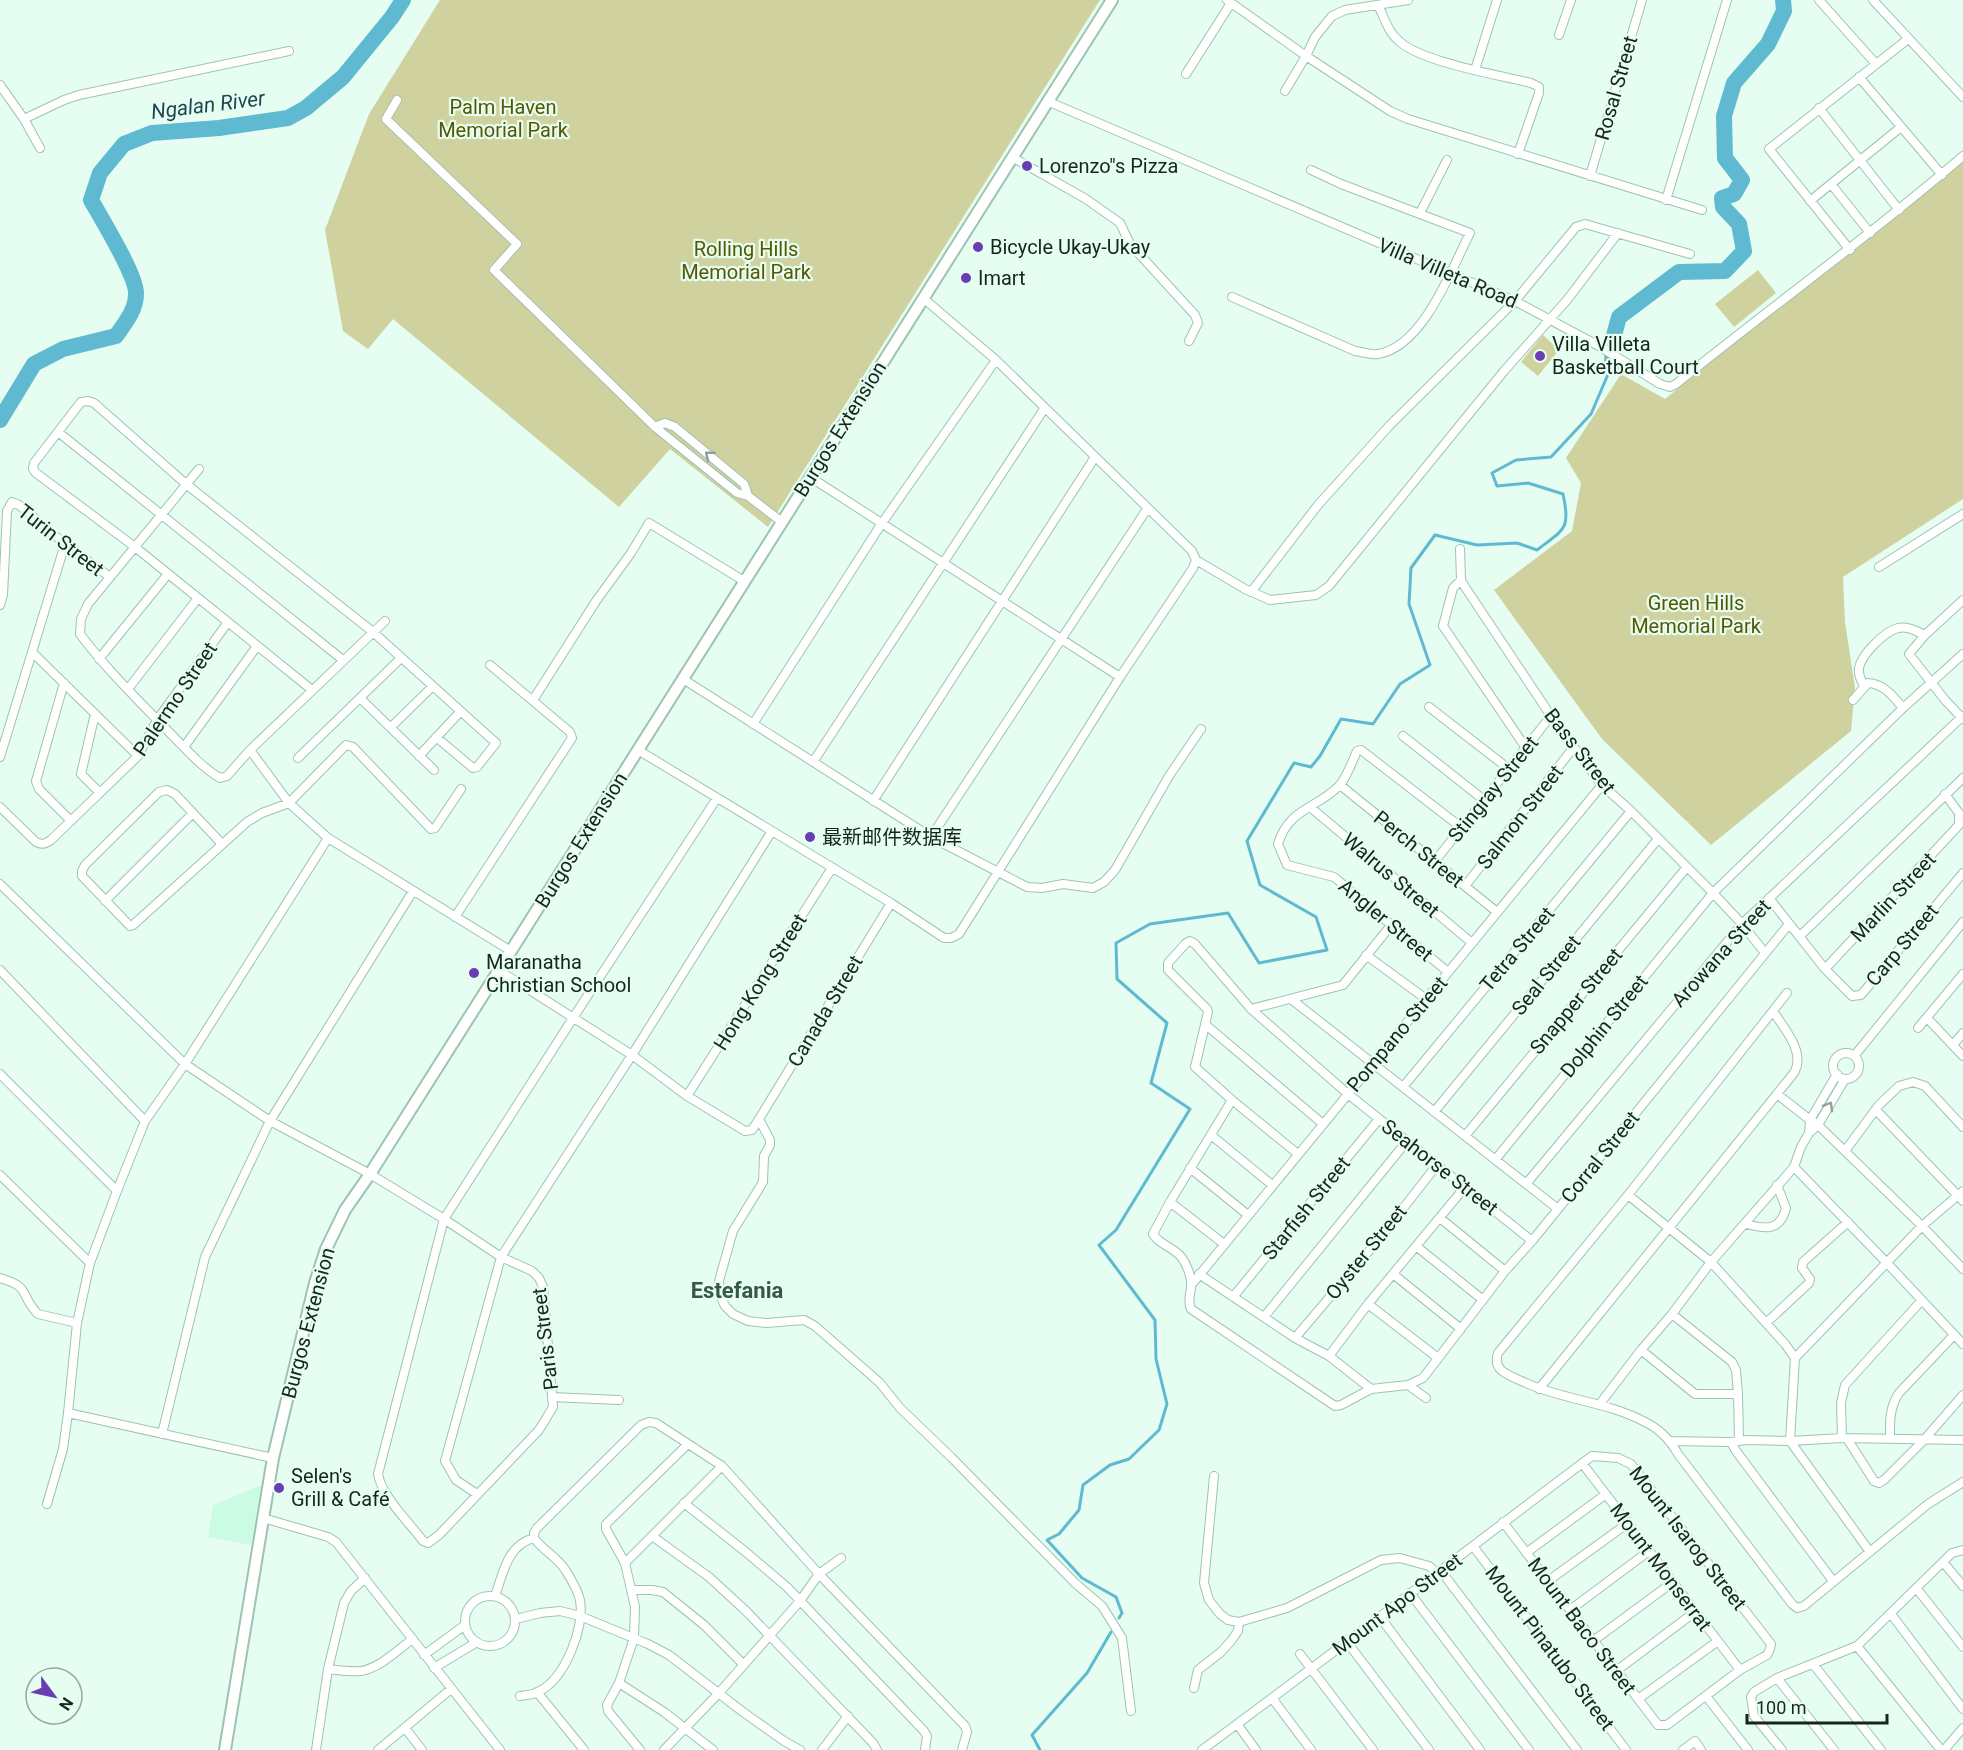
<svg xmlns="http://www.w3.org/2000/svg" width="1963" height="1750" viewBox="0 0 1963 1750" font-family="Roboto,'Noto Sans SC',sans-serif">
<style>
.built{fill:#cbfbe3}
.green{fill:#cfd19e}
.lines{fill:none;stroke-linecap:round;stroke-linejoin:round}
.stream{stroke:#5fb9d0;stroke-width:3}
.river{stroke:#5fb9d0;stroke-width:16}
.street-casing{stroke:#9dc4b0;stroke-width:10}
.secondary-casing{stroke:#9dc4b0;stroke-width:14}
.street{stroke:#fff;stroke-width:8}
.secondary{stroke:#fff;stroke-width:10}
.oneway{stroke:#969d9a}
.poi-dot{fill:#6b3db4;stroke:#e6fef2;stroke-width:2}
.labels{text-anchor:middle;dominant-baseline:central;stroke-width:4.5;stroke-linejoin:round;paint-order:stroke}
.street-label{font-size:20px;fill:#16251e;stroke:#e6fef2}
.park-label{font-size:20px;fill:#575700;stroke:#e6fef2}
.poi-label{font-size:20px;fill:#16251e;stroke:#e6fef2;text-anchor:start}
.water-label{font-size:21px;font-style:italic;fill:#1e4751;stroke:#e6fef2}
.quarter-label{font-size:22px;font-weight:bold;fill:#355848;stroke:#e6fef2}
</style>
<rect width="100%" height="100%" fill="#e6fef2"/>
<!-- built -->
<path class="built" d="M262 1485 251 1545 208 1537 213 1505Z"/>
<!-- green -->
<path class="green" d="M440 0H1100L768 527 670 449 619 507 393 319 368 349 343 331 325 230 369 114Z
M1963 158V499L1843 577 1845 622 1855 688 1851 731 1711 845 1602 739 1494 590 1572 531 1581 483 1566 458 1621 374 1665 399Z
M1758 270 1776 293 1734 327 1715 304Z
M1543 335 1559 350 1538 376 1521 362Z"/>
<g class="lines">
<!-- stream -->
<path class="stream" d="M1119 1618 1122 1613 1116 1597 1082 1578 1047 1540 1059 1534 1079 1510 1083 1485 1110 1465 1129 1459 1159 1430 1167 1404 1156 1359 1155 1320 1099 1245 1116 1230 1190 1109 1151 1083 1167 1023 1117 979 1116 943 1150 924 1228 913 1259 963 1327 950 1316 917 1260 885 1247 841 1294 763 1311 767 1320 756 1341 719 1373 724 1400 684 1430 665 1409 604 1411 568 1435 535 1477 545 1517 543 1537 550C1564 529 1571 530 1563 494L1528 483 1497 486 1492 473 1516 460 1551 457 1591 414 1612 365
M1040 1750 1032 1735 1087 1673 1111 1632"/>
<!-- river -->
<path class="river" d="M1612 365 1613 339 1619 317 1679 272 1725 271 1744 251 1739 224 1723 207 1722 198 1734 194 1742 180 1725 158 1724 116 1734 83 1768 44 1784 11 1783 0
M0 420 34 364 63 349 116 336C125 323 136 310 136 294 137 276 101 218 91 200L100 173 124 144 152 133 219 128 288 118 306 108 343 77 392 17 403 0"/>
<!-- street casing -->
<g class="street-casing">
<path id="street" d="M1227 0 1306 56 1390 111 1408 119 1702 210
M1819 0 1876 64
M1873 0 1963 97
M1378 5C1384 17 1388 32 1399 41 1421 62 1499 75 1531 83L1539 87V93L1518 154
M1559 35 1571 0
M1475 70 1497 0
M1186 74 1231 3
M1859 77 1942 175
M0 85 24 119 40 148
M1285 91 1306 56 1315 37 1332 16 1345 10 1408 0
M397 100 386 119 517 244 494 270 655 427 737 493 748 496 782 522
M1047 101 1515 301 1599 346 1660 384 1670 387 1676 384C1771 307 1870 236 1963 156
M1819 108 1899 210
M24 119 64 100 79 95 289 51
M1012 157 1086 199 1120 223 1130 244 1195 315 1198 323 1189 341
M1590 176 1642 0
M1831 184 1870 233
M1666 200 1727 0
M1810 201 1901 127
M1420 213 1447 160
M1850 250 1769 149 1908 39
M1232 297 1355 351C1363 352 1371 355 1378 354 1423 347 1451 270 1470 233L1341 184 1311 170
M655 427 665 423 675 427 744 484 748 496
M58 432 343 660
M199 469 88 604 81 619 80 634C106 669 138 700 168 731 184 747 201 767 220 778L227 776 250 750 385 621
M810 477 1120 677
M1460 549 1461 580 1465 587 1551 716 1602 785 1631 811 1713 893 1742 924 1765 953
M1196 560 1245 589 1270 600 1316 595 1329 586 1504 371 1567 300 1618 233
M1879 567 1963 514
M1461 580 1453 588 1443 626 1526 748
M1251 592 1318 505 1390 425 1515 301 1576 227 1585 224 1690 254
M1963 600 1925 635 1909 654 1945 700 1963 719
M0 605 3 595 7 511 12 502 19 505 65 544 110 577
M32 652 138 756
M99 659 168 574
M683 679 931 837 1027 887 1042 888 1063 884 1093 888 1104 882 1115 870 1169 776 1201 729
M64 683 36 781 39 789 71 821
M1864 686C1861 680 1858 675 1859 668 1861 655 1885 631 1898 628 1908 626 1916 631 1925 635
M128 689 198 598
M312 690 135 547 36 473 33 469 34 463 81 402 88 401 94 403 186 484 373 632 496 743 477 767 473 768 436 737
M361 699 434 770
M533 700 596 601 631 553 649 523 744 581
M1853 700 1868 683C1884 684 1893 696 1903 708
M1429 707 1509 769
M95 714 81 774 100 793
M753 724 882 523 996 360
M391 727 432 687
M1403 736 1484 800
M184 747 257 646
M250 750 289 803 328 838 511 951
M638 750 891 903 944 938H951L959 934 1120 677 1193 568 1196 560 1192 551 996 360 923 298
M419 756 460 712
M0 757 65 544
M298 758 401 658
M813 762 1044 409
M1340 785 1497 912
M873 801 1095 457
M0 807 36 842C42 845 45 844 51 840L138 756 157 720 228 622
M1310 807 1472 943
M931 837 1147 509
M222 844 175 794 167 790 159 792 85 865 82 871V876L130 926 133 925 247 822 262 813 289 803 346 745 353 747 431 829 435 828 461 789
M1435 861 1551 716
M0 884 185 1064 270 1121 370 1174 444 1219 501 1257 532 1271 539 1278 543 1287 553 1407 539 1430 439 1535 428 1543 423 1541C409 1522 382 1497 378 1474L444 1219 573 1018 717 798
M1465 886 1574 747
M1769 898 1825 969 1852 996 1861 995 1963 873
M105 901 192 814
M455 917 572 738 570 732 490 665
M1800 936 1963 778
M1366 955 1426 999
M1825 969 1959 825V813L1945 794
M0 970 145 1121
M498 970 632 1055 687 1096 745 1131 752 1130 756 1124 891 903
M1448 972 1334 877 1287 865 1278 844C1289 808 1316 809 1339 786 1347 777 1352 762 1357 751L1361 750 1462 828
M1787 993 1628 1195 1498 1353C1496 1359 1496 1365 1501 1370 1508 1376 1517 1379 1526 1383 1564 1400 1608 1402 1645 1422 1660 1429 1670 1440 1678 1454L1792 1604 1797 1608 1804 1606 1928 1504 1963 1482
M1291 999 1558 1209
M1251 1009 1343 985 1392 924
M1773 1011C1783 1027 1805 1051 1795 1071 1790 1079 1782 1087 1777 1094
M1927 1018 1963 1056
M1206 1025 1323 1124
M1918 1028 1963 974
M1953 1045 1963 1033
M1833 1066a13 13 0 1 1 26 0a13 13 0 1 1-26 0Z
M1855 1055 1963 922
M0 1074 117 1191
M1837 1074 1810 1120 1809 1133 1818 1125 1845 1079
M1403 1087 1631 811
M687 1096 832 868
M1232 1100 1170 1202 1153 1234C1159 1245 1174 1247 1182 1258 1187 1265 1192 1278 1191 1286 1191 1294 1187 1301 1191 1309L1335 1406 1341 1405 1371 1389 1408 1385 1426 1398
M1876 1110 1963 1201
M1434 1112 1658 839
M759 1119 770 1140V1145L764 1156 763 1182 733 1231 719 1281 720 1295 725 1306 733 1314 748 1321 766 1323 804 1320 815 1326 880 1383 900 1408 951 1457 1075 1583 1102 1606 1122 1638 1131 1711
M1211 1135 1272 1185
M1465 1136 1687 867
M1845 1151 1879 1105 1899 1086 1913 1082 1925 1086 1963 1127
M1298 1154 1232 1100 1195 1067 1208 1012 1207 1009 1168 970V963L1186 943 1190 941 1195 944 1251 1009 1348 1094 1532 1241
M1495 1160 1713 893 1903 708 1963 654
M1794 1167 1886 1262 1963 1344
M1190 1168 1248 1215
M0 1175 90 1263
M1526 1184 1742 924 1963 716
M1628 1195 1711 1262 1785 1344 1795 1358 1790 1441 1870 1552
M1170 1202 1224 1244
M1440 1218 1505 1271
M1746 1224C1765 1229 1780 1232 1786 1208L1777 1185
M1416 1246 1483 1300
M1199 1274 1295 1338 1329 1356 1371 1389
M1393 1274 1461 1329
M0 1278C32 1287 19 1295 38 1314L77 1323
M1192 1284 1602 785
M1233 1297 1379 1119
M1368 1304 1438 1358
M1672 1314 1732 1362 1736 1370 1738 1394
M1264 1317 1407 1141
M1766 1323 1809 1283 1810 1279 1802 1268 1803 1262 1848 1222
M1295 1338 1379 1239 1437 1165
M1641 1350 1695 1394H1738L1739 1440
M1329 1356 1368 1304 1465 1187
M1795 1358 1922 1226 1963 1191
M1408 1385 1423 1378 1505 1271 1532 1241 1789 924
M1539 1389 1777 1094 1810 1120 1818 1125 1922 1226 1963 1269
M552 1397 619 1400
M1599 1405 1641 1350 1672 1314 1711 1262 1794 1167 1801 1147 1809 1133
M162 1434 205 1257 270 1121 413 891
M1842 1438 1841 1403 1845 1385 1922 1300
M1890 1439C1890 1422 1889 1408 1899 1393L1954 1335
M1848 1440 1874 1481 1879 1483 1884 1480 1923 1441 1963 1395
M1670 1441 1731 1442 1747 1440 1790 1441 1842 1438 1963 1440
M1731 1442 1736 1451 1833 1581
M273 1458 68 1413 77 1323 90 1263 117 1191 145 1121 185 1064 328 838
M1582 1463 1740 1670
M1214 1476 1204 1583 1209 1600 1220 1614 1228 1620 1239 1622 1287 1608 1381 1560 1400 1558 1429 1566 1437 1573
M477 1494 456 1480 445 1461 501 1257 632 1055 772 831
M684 1503 747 1553 787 1587 924 1731 927 1736 925 1750
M47 1504 63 1449 68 1413
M263 1518 328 1537 336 1542 500 1750
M652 1536 709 1577 746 1611 873 1743 877 1750
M534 1538V1533L537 1528 641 1425 649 1422 656 1423 722 1466 819 1574 965 1726 967 1732 962 1750
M1473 1546 1626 1750
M1526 1553 1606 1494
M1943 1562 1963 1586
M625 1563 722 1466
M1441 1571 1577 1750
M1548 1581 1628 1523
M1917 1589 1963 1647
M632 1590H652L663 1592 704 1625 743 1664
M1410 1593 1529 1750
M465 1621a25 25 0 1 1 50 0a25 25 0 1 1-50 0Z
M495 1596C503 1574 507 1545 534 1538
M1570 1610 1649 1551
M1891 1614 1963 1709
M1380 1617 1480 1750
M516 1619 540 1613 560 1611 580 1616 648 1644 669 1655 743 1712 784 1741 800 1750
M1593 1641 1673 1582
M1347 1642 1429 1750
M1857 1646 1941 1750
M1300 1654 1373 1750
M424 1655 465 1625
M1813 1664 1881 1750
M434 1668 477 1642
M328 1669C338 1670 350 1672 361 1671 380 1668 397 1650 413 1639
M1616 1671 1695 1612
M1777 1678 1834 1750
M619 1683 664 1712 713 1750
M1194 1688 1198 1670 1221 1652 1231 1641 1238 1631 1239 1622
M537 1692 584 1750
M520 1696C526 1695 533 1695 538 1692 565 1679 585 1628 580 1600 578 1591 571 1579 566 1571 558 1557 543 1551 534 1538
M1706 1696 1748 1750
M1272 1698 1311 1750
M1638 1699 1718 1641
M1237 1724 1256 1750
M405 1728 422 1750
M316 1750 328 1669 344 1603 351 1591 365 1578
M378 1750 451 1689
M640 1750 608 1711 607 1705 619 1683 634 1638 635 1607 625 1563 606 1529V1524L688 1444
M664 1750 718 1694 800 1601 819 1574 841 1558
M822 1750 848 1716
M1202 1750C1333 1654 1461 1554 1592 1456L1618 1458 1631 1464 1771 1644 1770 1649 1767 1655 1740 1670 1667 1725H1658L1503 1522
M1683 1750 1695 1741 1701 1750
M1782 1750 1754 1716 1751 1697 1754 1692 1777 1678 1857 1646 1952 1553 1963 1550
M1944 1750 1963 1728"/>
</g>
<!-- secondary casing -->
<g class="secondary-casing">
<path id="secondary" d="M225 1750 273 1458 315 1283 326 1249 345 1210 370 1174 1112 0"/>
</g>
<!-- street -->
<use href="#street" class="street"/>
<!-- secondary -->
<use href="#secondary" class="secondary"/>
</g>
<!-- one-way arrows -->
<defs><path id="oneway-chevron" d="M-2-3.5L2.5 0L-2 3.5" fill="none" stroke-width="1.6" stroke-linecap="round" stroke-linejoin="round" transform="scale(1.5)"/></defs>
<g class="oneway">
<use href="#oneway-chevron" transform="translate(709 455) rotate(-141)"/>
<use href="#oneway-chevron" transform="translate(1829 1106) rotate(-60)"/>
</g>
<!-- markers -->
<g class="poi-dot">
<circle cx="1027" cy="166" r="6"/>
<circle cx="978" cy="247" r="6"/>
<circle cx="966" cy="278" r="6"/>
<circle cx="1540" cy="356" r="6"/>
<circle cx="810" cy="837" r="6"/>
<circle cx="474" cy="973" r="6"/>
<circle cx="279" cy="1488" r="6"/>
</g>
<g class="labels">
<!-- street labels -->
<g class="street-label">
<text transform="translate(1616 88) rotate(-74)">Rosal Street</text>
<text transform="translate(1448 273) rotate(23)">Villa Villeta Road</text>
<text transform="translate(840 429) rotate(-58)">Burgos Extension</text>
<text transform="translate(61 540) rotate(38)">Turin Street</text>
<text transform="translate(175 699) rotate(-56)">Palermo Street</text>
<text transform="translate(1580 751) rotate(52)">Bass Street</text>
<text transform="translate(1493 789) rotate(-51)">Stingray Street</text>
<text transform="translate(1520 817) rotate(-52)">Salmon Street</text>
<text transform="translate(581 840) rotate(-58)">Burgos Extension</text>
<text transform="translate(1419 849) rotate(39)">Perch Street</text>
<text transform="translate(1391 875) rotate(40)">Walrus Street</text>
<text transform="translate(1893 897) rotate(-47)">Marlin Street</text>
<text transform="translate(1386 920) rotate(40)">Angler Street</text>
<text transform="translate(1902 945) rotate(-50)">Carp Street</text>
<text transform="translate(1517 949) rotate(-50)">Tetra Street</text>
<text transform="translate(1721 953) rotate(-48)">Arowana Street</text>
<text transform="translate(1546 975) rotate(-51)">Seal Street</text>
<text transform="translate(760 982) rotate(-58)">Hong Kong Street</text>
<text transform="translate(1576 1001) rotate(-50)">Snapper Street</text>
<text transform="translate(825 1011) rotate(-59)">Canada Street</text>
<text transform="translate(1604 1026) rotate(-51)">Dolphin Street</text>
<text transform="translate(1397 1034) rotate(-50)">Pompano Street</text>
<text transform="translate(1600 1157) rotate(-51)">Corral Street</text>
<text transform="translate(1440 1167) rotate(38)">Seahorse Street</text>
<text transform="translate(1306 1208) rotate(-51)">Starfish Street</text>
<text transform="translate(1366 1252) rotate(-51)">Oyster Street</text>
<text transform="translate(308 1323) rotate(-75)">Burgos Extension</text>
<text transform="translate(545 1339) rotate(-97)">Paris Street</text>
<text transform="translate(1688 1538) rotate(52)">Mount Isarog Street</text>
<text transform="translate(1661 1567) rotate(53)">Mount Monserrat</text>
<text transform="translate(1397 1604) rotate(-37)">Mount Apo Street</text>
<text transform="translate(1582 1626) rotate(53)">Mount Baco Street</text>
<text transform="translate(1550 1648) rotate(53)">Mount Pinatubo Street</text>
</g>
<!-- park labels -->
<g class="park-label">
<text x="503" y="107">Palm Haven<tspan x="503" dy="23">Memorial Park</tspan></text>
<text x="746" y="249">Rolling Hills<tspan x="746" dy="23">Memorial Park</tspan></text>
<text x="1696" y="603">Green Hills<tspan x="1696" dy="23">Memorial Park</tspan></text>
</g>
<!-- poi labels -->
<g class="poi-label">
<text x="1039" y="166">Lorenzo"s Pizza</text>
<text x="990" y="247">Bicycle Ukay-Ukay</text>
<text x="978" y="278">Imart</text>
<text x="1552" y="344">Villa Villeta<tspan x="1552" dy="23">Basketball Court</tspan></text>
<text x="822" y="837">最新邮件数据库</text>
<text x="486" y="962">Maranatha<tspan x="486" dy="23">Christian School</tspan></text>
<text x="291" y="1476">Selen's<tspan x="291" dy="23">Grill &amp; Café</tspan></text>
</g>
<!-- water labels -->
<g class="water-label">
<text transform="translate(208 105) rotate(-7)">Ngalan River</text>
</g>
<!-- quarter labels -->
<g class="quarter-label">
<text x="737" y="1290">Estefania</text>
</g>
</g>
<!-- north arrow -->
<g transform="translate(54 1696) rotate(123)"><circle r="28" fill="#e6fef2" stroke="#93a79d" stroke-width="1.5"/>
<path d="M0-4.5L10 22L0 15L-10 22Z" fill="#6b3db4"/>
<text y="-9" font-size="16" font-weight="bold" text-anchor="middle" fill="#16251e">N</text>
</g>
<!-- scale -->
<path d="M1747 1714v9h140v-9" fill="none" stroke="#16251e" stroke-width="3"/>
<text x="1756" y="1714" font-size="18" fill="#16251e" stroke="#e6fef2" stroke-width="4.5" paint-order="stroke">100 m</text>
</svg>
